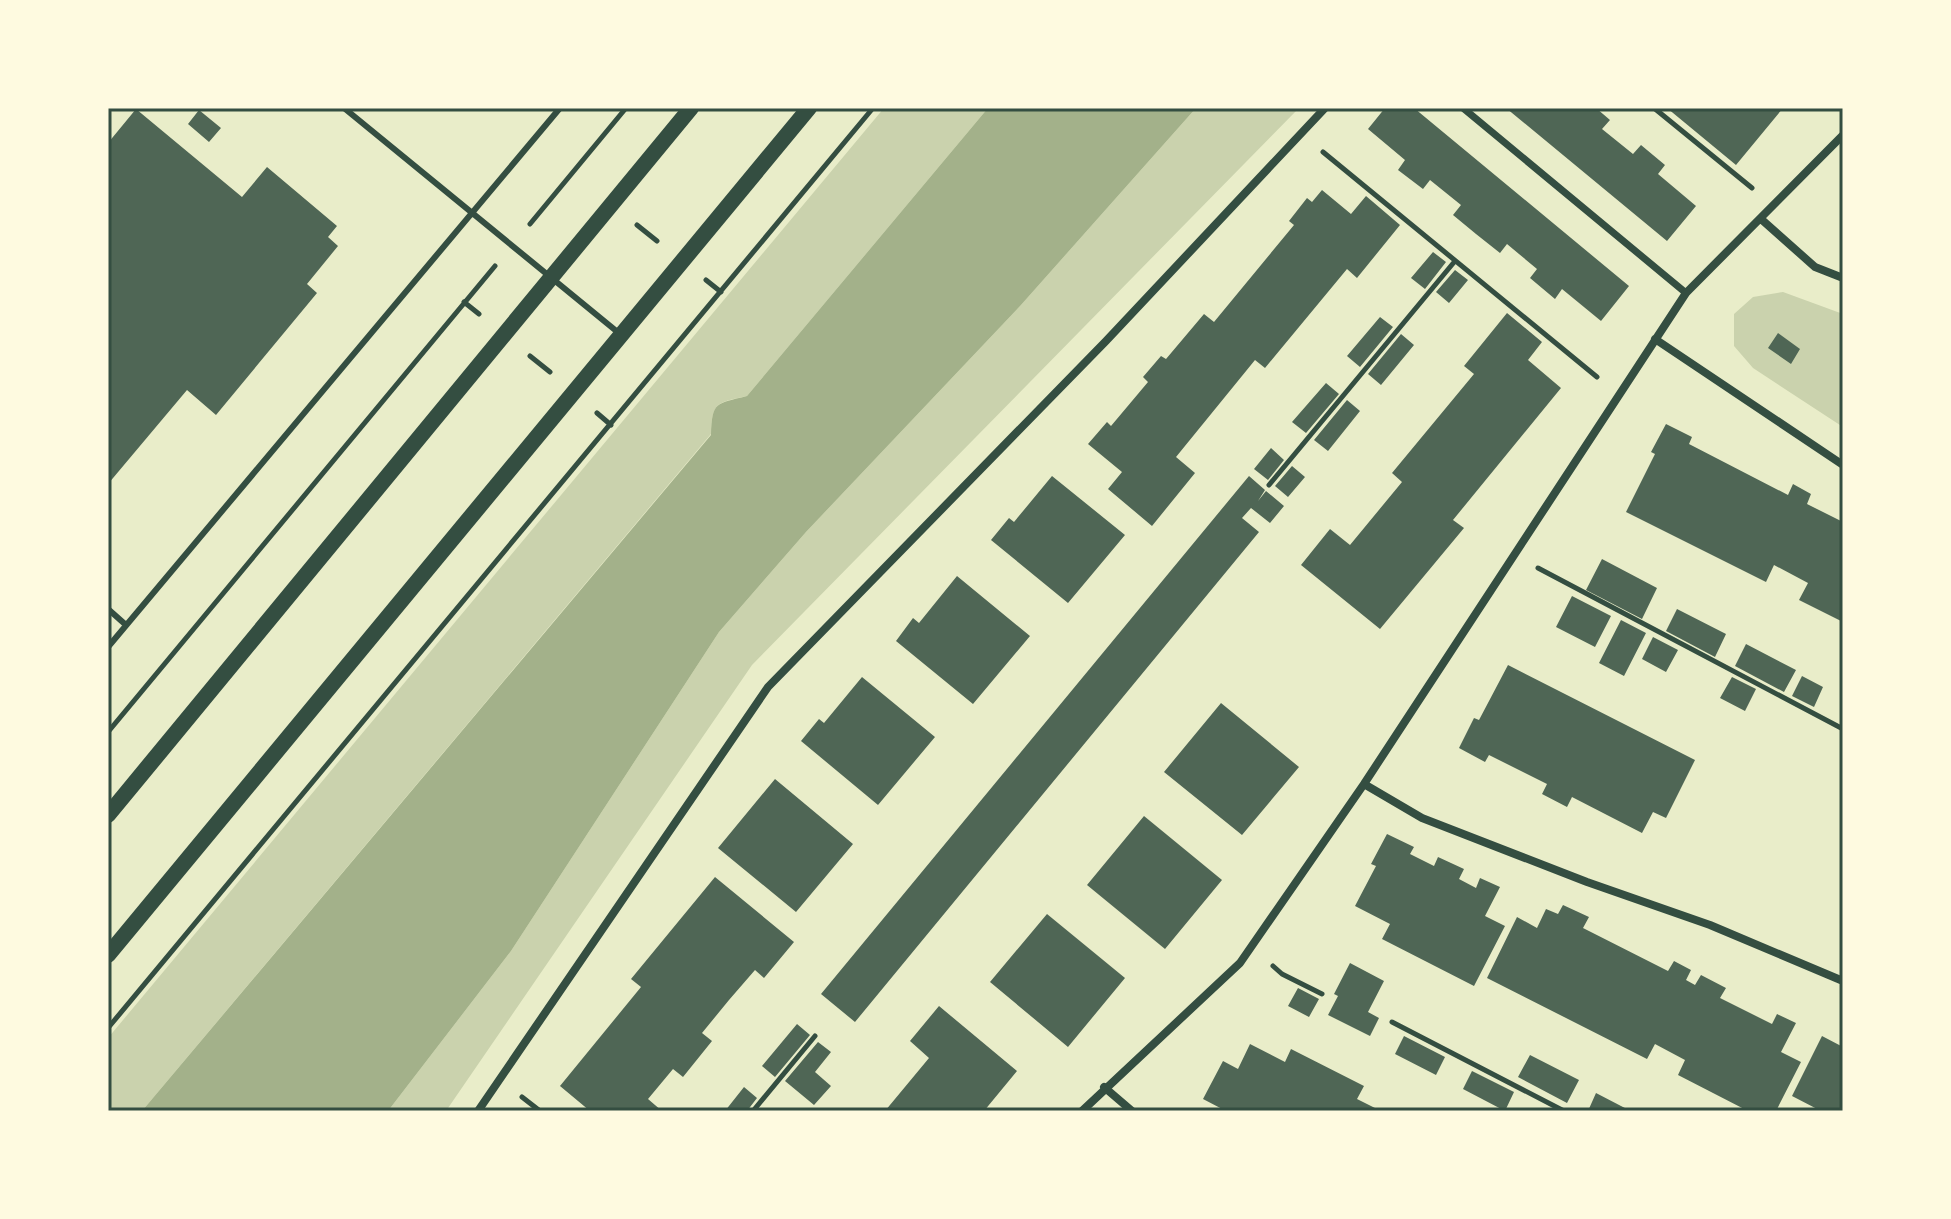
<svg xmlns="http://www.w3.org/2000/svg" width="1951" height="1219" viewBox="0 0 1951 1219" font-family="'DejaVu Sans',sans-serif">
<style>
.green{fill:#cad2ad}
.water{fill:#a3b18a}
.building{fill:#4f6655}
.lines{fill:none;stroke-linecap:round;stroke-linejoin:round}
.path{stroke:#344e41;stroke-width:5}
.service{stroke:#344e41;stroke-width:6}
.pedestrian{stroke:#344e41;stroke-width:7}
.minor{stroke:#344e41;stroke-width:8}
.secondary{stroke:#344e41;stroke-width:16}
.neatline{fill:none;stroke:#344e41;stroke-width:3}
</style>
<rect width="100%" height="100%" fill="#e9edc9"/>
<!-- green -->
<path class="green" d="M884 108H988L747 396C717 403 712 401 711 434L142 1111H108V1038Z
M1196 108H1299L752 665 446 1111H388L511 951 719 632 806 532 1021 305Z
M1783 292 1843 314V427L1753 368 1734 346V314L1753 297Z"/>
<!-- water -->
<path class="water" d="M988 108H1196L1021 305 806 532 719 632 511 951 388 1111H142L711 435C712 401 716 404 747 396Z"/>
<!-- building -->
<path class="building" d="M1385 108H1414L1629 286 1601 321 1562 289 1555 299 1530 278 1537 269 1507 244 1500 253 1476 234 1453 215 1461 205 1430 180 1423 189 1398 170 1405 160 1368 129Z
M1506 108H1596L1610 120 1602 129 1633 154 1641 145 1665 165 1658 174 1696 206 1667 241Z
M1667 108H1783L1736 165Z
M136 109 242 197 267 167 337 226 328 237 338 246 307 284 317 293 216 415 187 390 108 484V143Z
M199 110 221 128 209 142 188 124Z
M1322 190 1351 214 1366 196 1400 225 1357 278 1347 269 1265 368 1255 360 1176 457 1195 473 1152 526 1108 489 1122 472 1088 444 1107 422 1111 426 1148 382 1143 377 1161 356 1166 359 1204 314 1214 322 1294 225 1289 221 1307 198 1312 202Z
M1433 252 1446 262 1425 289 1411 278Z
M1455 270 1468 280 1449 303 1436 292Z
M1507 313 1542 342 1528 360 1561 388 1453 520 1464 528 1380 629 1301 565 1330 529 1350 545 1402 482 1392 473 1474 374 1464 366Z
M1380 317 1393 327 1360 367 1347 356Z
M1778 333 1800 349 1791 364 1768 348Z
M1401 334 1414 345 1381 385 1368 374Z
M1326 383 1339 394 1306 433 1292 422Z
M1347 400 1360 411 1328 451 1314 440Z
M1666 424 1692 437 1689 444 1788 495 1793 484 1811 494 1807 504 1843 522V622L1799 600 1808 583 1774 565 1766 582 1626 512 1655 454 1651 452Z
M1271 448 1284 460 1268 480 1254 469Z
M1292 466 1305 477 1288 497 1275 486Z
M1052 476 1125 535 1068 603 991 540 1009 518 1014 522Z
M1249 476 1265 490 1258 501 1266 491 1284 506 1270 523 1251 508 1242 518 1259 532 855 1022 821 994Z
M1602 559 1657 588 1642 619 1586 590Z
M957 576 1030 636 973 704 896 641 913 618 919 623Z
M1572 596 1611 616 1595 647 1556 627Z
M1677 609 1726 634 1715 657 1666 631Z
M1621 620 1646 633 1624 676 1599 663Z
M1653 637 1678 650 1666 672 1642 659Z
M1746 644 1796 670 1784 692 1735 666Z
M1508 665 1695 760 1666 818 1653 812 1642 833 1572 797 1567 807 1542 794 1547 784 1489 755 1485 762 1459 748 1474 718 1479 720Z
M1802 676 1823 687 1814 707 1792 696Z
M862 677 935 737 878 805 801 741 819 719 824 723Z
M1732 677 1756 689 1745 711 1720 698Z
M1221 703 1299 767 1242 835 1164 772Z
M775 779 853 844 796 912 718 848Z
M1144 816 1222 880 1165 949 1087 885Z
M1387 834 1414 847 1410 854 1434 866 1438 857 1464 869 1459 879 1476 888 1480 878 1500 887 1485 916 1505 926 1474 986 1382 939 1390 924 1355 906 1376 866 1371 864Z
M715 877 794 942 764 978 755 970 729 1000 702 1033 712 1041 683 1077 673 1069 648 1099 662 1111H590L560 1086 641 987 631 979Z
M1563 905 1589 917 1583 928 1668 971 1674 961 1691 970 1686 980 1695 985 1701 975 1726 988 1720 998 1772 1024 1777 1014 1796 1023 1781 1052 1801 1062 1776 1111H1748L1678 1075 1685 1060 1655 1044 1647 1059 1487 978 1517 917 1537 928 1546 909 1558 914Z
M1047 914 1125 978 1068 1047 990 982Z
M1350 963 1384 981 1368 1012 1379 1018 1370 1036 1328 1015 1338 996 1334 994Z
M1298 988 1319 999 1309 1017 1288 1006Z
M939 1006 1017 1071 984 1111H885L929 1058 910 1041Z
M797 1024 810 1035 775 1077 762 1066Z
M1404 1036 1445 1057 1436 1075 1395 1054Z
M1822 1036 1843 1047V1111H1821L1792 1096Z
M818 1042 831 1052 815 1072 831 1086 814 1105 785 1081Z
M1250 1044 1285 1062 1291 1049 1364 1086 1357 1099 1381 1111H1226L1203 1099 1223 1061 1238 1069Z
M1530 1055 1579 1080 1567 1103 1518 1077Z
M1472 1071 1514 1092 1505 1111 1463 1089Z
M744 1087 757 1098 747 1111H725Z
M1596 1093 1621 1106 1631 1111H1588Z"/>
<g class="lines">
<!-- path -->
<path class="path" d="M1654 108 1752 188
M1323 152 1597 377
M530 224 626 108
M637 225 657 241
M706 280 721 292
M464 302 479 314
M530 356 550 372
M597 413 611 425
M1269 485 1455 261
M1538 568 1843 729
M108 732 495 266
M1273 966 1282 974 1322 994
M1392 1022 1564 1111
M108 1028 873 108
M522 1097 540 1111
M753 1111 815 1036"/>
<!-- service -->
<path class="service" d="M344 108 620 334
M108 609 126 625
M108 647 560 108"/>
<!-- pedestrian -->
<path class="pedestrian" d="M1463 108 1686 293"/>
<!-- minor -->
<path class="minor" d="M1761 219 1815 267 1843 278
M1655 339 1843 465
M1364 784 1422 818 1587 882 1710 925 1843 981
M1104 1087 1132 1111
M478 1111 768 687 1106 341 1325 108
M1082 1111 1240 963 1364 784 1686 293 1843 135"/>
<!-- secondary -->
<path class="secondary" d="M108 815 691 108
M108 955 809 108"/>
</g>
<!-- border -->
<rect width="1951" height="1219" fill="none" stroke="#fefae0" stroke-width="220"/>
<rect x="110" y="110" width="1731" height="999" class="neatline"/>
</svg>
